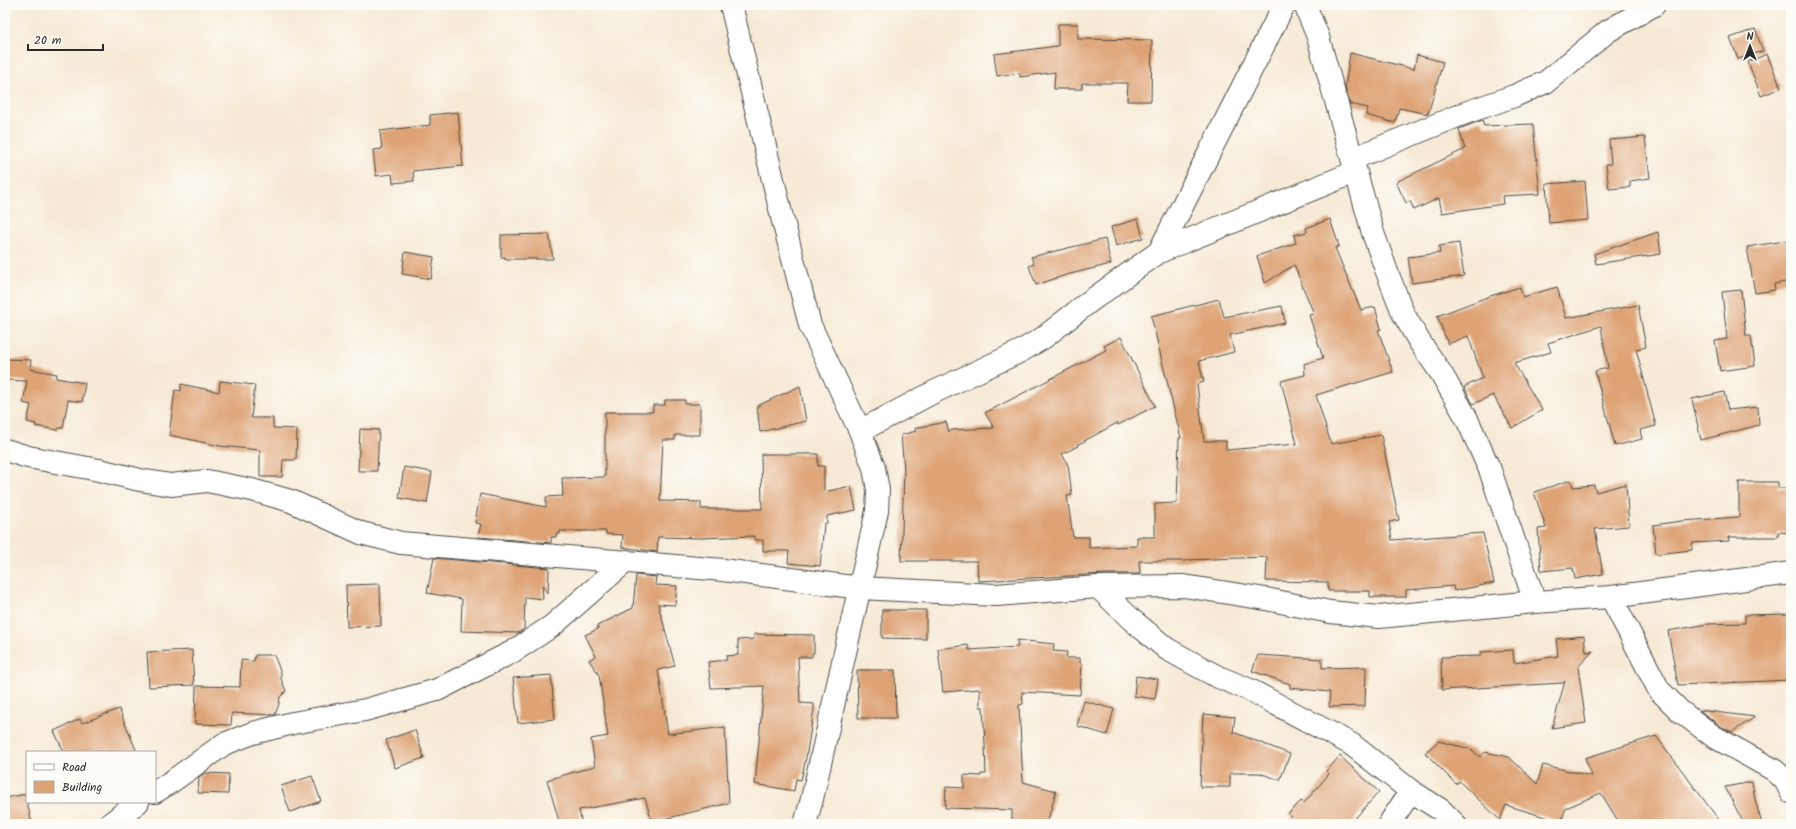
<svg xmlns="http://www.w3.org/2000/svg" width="1796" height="829" viewBox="0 0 1796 829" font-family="Kalam,sans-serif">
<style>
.building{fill:#dea374}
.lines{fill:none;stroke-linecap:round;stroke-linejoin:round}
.minor-casing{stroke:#494845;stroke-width:24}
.minor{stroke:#fff;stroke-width:22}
</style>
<rect width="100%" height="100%" fill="#fdfcf7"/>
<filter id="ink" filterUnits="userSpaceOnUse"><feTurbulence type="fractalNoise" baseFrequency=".025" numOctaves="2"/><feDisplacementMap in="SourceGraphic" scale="8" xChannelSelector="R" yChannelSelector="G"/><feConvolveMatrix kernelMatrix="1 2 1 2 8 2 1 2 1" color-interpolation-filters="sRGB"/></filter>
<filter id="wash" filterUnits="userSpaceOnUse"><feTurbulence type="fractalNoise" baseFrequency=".012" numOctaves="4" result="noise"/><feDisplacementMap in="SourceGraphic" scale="16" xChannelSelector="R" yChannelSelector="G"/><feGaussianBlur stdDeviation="0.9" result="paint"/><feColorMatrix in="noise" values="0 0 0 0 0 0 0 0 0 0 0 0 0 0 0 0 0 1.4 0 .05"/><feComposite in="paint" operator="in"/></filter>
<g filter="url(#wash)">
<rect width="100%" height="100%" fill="#f6ead6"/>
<g id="blocks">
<!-- building -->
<path class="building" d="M1058 24H1078V39L1152 40 1151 101H1127L1128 83H1082V89H1054L1055 72 1020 77V73L997 76 994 54 1058 46Z
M1755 29 1763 51 1738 59 1730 38Z
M1350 53 1414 69 1417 55 1443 62 1428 114 1399 108 1395 123 1366 115 1368 108 1350 104 1345 88Z
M1767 54 1781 88 1761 96 1748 62Z
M458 112 463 166 413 171 414 181 393 183 392 174 376 176 373 150 382 149 380 131 430 125V115Z
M1482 120 1484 126 1533 124 1540 194 1502 196 1503 204 1442 213 1439 198 1414 210 1410 201 1406 203 1396 182 1465 149 1459 129Z
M1645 137 1650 178 1630 181V187L1609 189 1606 164H1611L1609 140Z
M1585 181 1588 220 1549 223 1546 184Z
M1138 219 1143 238 1116 246 1111 227Z
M1330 219 1339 246 1335 248 1361 310 1375 307 1381 329 1378 330 1393 372 1316 395 1331 444 1381 435 1399 520 1389 522 1392 540 1483 533 1494 583 1454 591 1453 586 1406 590V597H1370V591H1328V582L1266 581 1267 557 1186 560V561H1139L1140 574H1105L978 581 977 561H901L904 470 901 435 916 431 915 428 946 422 949 432 952 430 994 428 985 413 1106 350 1104 346 1121 337 1155 406 1118 425 1117 423 1077 445 1078 446 1062 454 1068 465 1072 495 1067 496 1073 537H1089V548L1137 546V537H1155V504L1177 503 1179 438H1181L1151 316 1219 299 1224 317 1282 306 1285 323 1230 335 1234 352 1199 361 1204 382 1197 384 1204 441H1226V450L1297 444 1281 381 1305 375 1304 364 1323 358 1309 315 1314 314 1294 265 1265 283 1257 256 1296 243 1294 235 1307 232 1306 228Z
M1658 232 1661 254 1596 264 1594 254Z
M549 234 553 259H505V257H501V235Z
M1105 239 1111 264 1066 275 1036 285 1029 266 1034 264 1031 257Z
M1791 240V281L1774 284 1775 290 1755 293 1747 247Z
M1459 243 1464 276 1412 283 1408 257 1440 253 1439 246Z
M405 252 434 257 431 279 402 274Z
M1520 287 1523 297 1557 287 1566 318 1638 305 1646 347 1636 349 1656 426 1640 430 1642 439 1615 446 1595 371 1608 368 1601 326 1548 343 1551 352 1514 363 1542 410 1512 428 1493 395 1473 404 1464 387 1483 378 1468 336 1448 344 1437 316 1490 296Z
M1741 290 1746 336H1751L1755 366 1720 371 1715 341 1727 339 1722 292Z
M5 359 31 360 30 369 57 374 56 378 85 383 82 402 68 400 63 428H59L58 430 35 426 36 424 27 422 31 405 23 403 27 381 5 380Z
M220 381 255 385 251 418H273V428L297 429 296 460H283L282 477H260V450L220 446 169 435 175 390 181 391V384L219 392Z
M800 386 806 421 760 432 757 406Z
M1724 392 1728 410 1758 407 1759 425 1701 440 1692 399Z
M665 400H685V404H700V435H675V440H663L660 501 701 502V509H762L761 454H818V466H824V492L851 486 856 510 827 516V523L824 524 820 566 788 563 789 551H763V540H755V536L700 538 658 537 657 552 622 547 623 535 606 534V531H560V534H556V537H551V543L478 537 481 524 475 523 480 494 546 507V497L563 496 562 478 605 477V412H653V405H665Z
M360 429 379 430 377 471H358Z
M404 467 432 472 427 503 399 498Z
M1571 480 1573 487 1594 485 1596 492 1626 484 1629 526 1595 529 1603 574 1575 579 1573 568 1541 571 1538 529 1546 528 1534 492Z
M1739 482H1778V488H1791V533L1778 532V537H1728L1729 541 1692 543V550L1656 554 1653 525 1682 521 1739 517Z
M434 558 549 568 548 594 542 585 543 599 525 597 524 629 518 633 461 631 462 599 427 593Z
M636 575 656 577 655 585 677 586 675 605 658 604 675 666 658 670 668 734 725 727 729 803 652 822 645 798 579 810 582 824H560L547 780 595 766 591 739 608 736 599 675 589 660 596 656 585 635 598 629 597 626 633 608Z
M380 584 381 626 347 627 346 585Z
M882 610H926V639L882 638Z
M1791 614V680L1678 685 1668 631 1708 624 1745 623V615Z
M754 634 814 635V653H812V657H798L800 703 814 704V709L806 758 801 780 796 779 794 791 755 784 764 686 711 688 708 662 727 660 726 656 738 655V640L754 639Z
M1584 636 1586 652 1593 651 1578 667 1586 723 1552 728 1565 681 1563 683 1442 690 1441 657 1481 656V652L1513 650 1514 663 1558 656 1556 639Z
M1017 640 1054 644 1053 651 1067 652 1066 658H1080V663L1082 664 1080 695 1022 692 1023 704 1019 705 1023 782 1056 791 1047 824H1012V810L945 808 946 787 964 788V775L981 776V774H986L985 744 983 707H980V689L943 692 938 649 968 645 969 650 1018 647Z
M192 650 194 685 149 687 147 652Z
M255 655H274L281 673V679L286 691 280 697 279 704 275 715 232 713 231 725 195 724 196 686 240 687 241 660 254 661Z
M1258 655 1322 659V668L1366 667 1365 706 1329 707 1330 692 1290 688V684L1252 671Z
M857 670H895L896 718H858Z
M551 675 555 719 518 723 513 678Z
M1136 676 1158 679 1155 699 1134 696Z
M1084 701 1114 709 1107 735 1077 726Z
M119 709 137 752H64L54 731 80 719 82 723Z
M1699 710 1755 717 1732 732 1720 726Z
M1203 714 1235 717 1233 732 1290 754 1280 780 1259 773H1230V787H1200Z
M415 730 424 758 395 768 386 740Z
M1656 736 1722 824H1620L1601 793 1566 808 1561 822 1506 805 1500 820 1459 781 1456 784 1425 753 1438 741 1471 749 1480 757 1485 752 1509 757 1537 784 1543 765 1592 776 1585 758Z
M1340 756 1379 792 1350 824H1286L1292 817 1288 814 1301 801 1304 803 1329 774 1326 771Z
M205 773 229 774 228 794 198 793 199 777Z
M312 776 321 801 290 812 281 786Z
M1752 782 1755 800 1762 824H1744L1725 787Z
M27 794V802L32 824H5V798Z"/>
</g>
</g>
<g filter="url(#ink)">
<use href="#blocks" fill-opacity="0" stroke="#494845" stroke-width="1"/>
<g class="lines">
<!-- minor casing -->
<g class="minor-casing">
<path id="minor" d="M731 5 782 217 810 325 860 431 874 468 878 490 877 511 812 799 805 824
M1305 5 1318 37 1373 233 1387 272 1403 313 1419 341 1441 373 1466 417 1490 470 1535 602
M1352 159 1465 113 1514 96 1546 82 1608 31 1654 5
M1159 252 1284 5
M860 431 934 392 1021 351 1043 338 1089 302 1159 252 1355 172
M5 450 28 457 99 470 140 480 171 485 207 481 252 490 291 501 361 533 401 543 723 570 860 588 996 595 1098 587 1184 586 1266 599 1330 612 1379 617 1535 602 1611 597 1791 573
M1098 587 1132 620 1167 649 1216 676 1250 690 1351 744 1411 791 1441 810 1455 824
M1611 597 1659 690 1680 711 1713 736 1774 770 1785 780 1791 792
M155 792 171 782 224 744 253 733 293 723 365 710 437 690 512 652 552 626 626 561
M110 824 138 802
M1389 824 1411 791"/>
</g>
<!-- minor -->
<use href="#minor" class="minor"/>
</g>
</g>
<!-- margin -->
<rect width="1796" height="829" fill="none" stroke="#fdfcf7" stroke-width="20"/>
<!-- legend -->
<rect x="26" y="751" width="130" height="52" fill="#fdfcf7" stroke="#a9a8a5"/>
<rect x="34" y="764" width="20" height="6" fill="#ffffff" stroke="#a9a8a5"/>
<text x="62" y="771" font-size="12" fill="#2b2b2b">Road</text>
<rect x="34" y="781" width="20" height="12" fill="#dea374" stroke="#a9a8a5"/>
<text x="62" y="791" font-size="12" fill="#2b2b2b">Building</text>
<!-- north arrow -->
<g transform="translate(1750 46)" stroke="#fdfcf7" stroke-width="3" paint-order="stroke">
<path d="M0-3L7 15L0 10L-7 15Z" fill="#2b2b2b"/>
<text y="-6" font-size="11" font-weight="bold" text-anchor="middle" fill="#2b2b2b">N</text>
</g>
<!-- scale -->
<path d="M28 44v6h75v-6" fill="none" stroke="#2b2b2b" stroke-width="2"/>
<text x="34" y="44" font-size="12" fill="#2b2b2b" stroke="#fdfcf7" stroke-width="3" paint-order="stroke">20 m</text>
</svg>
